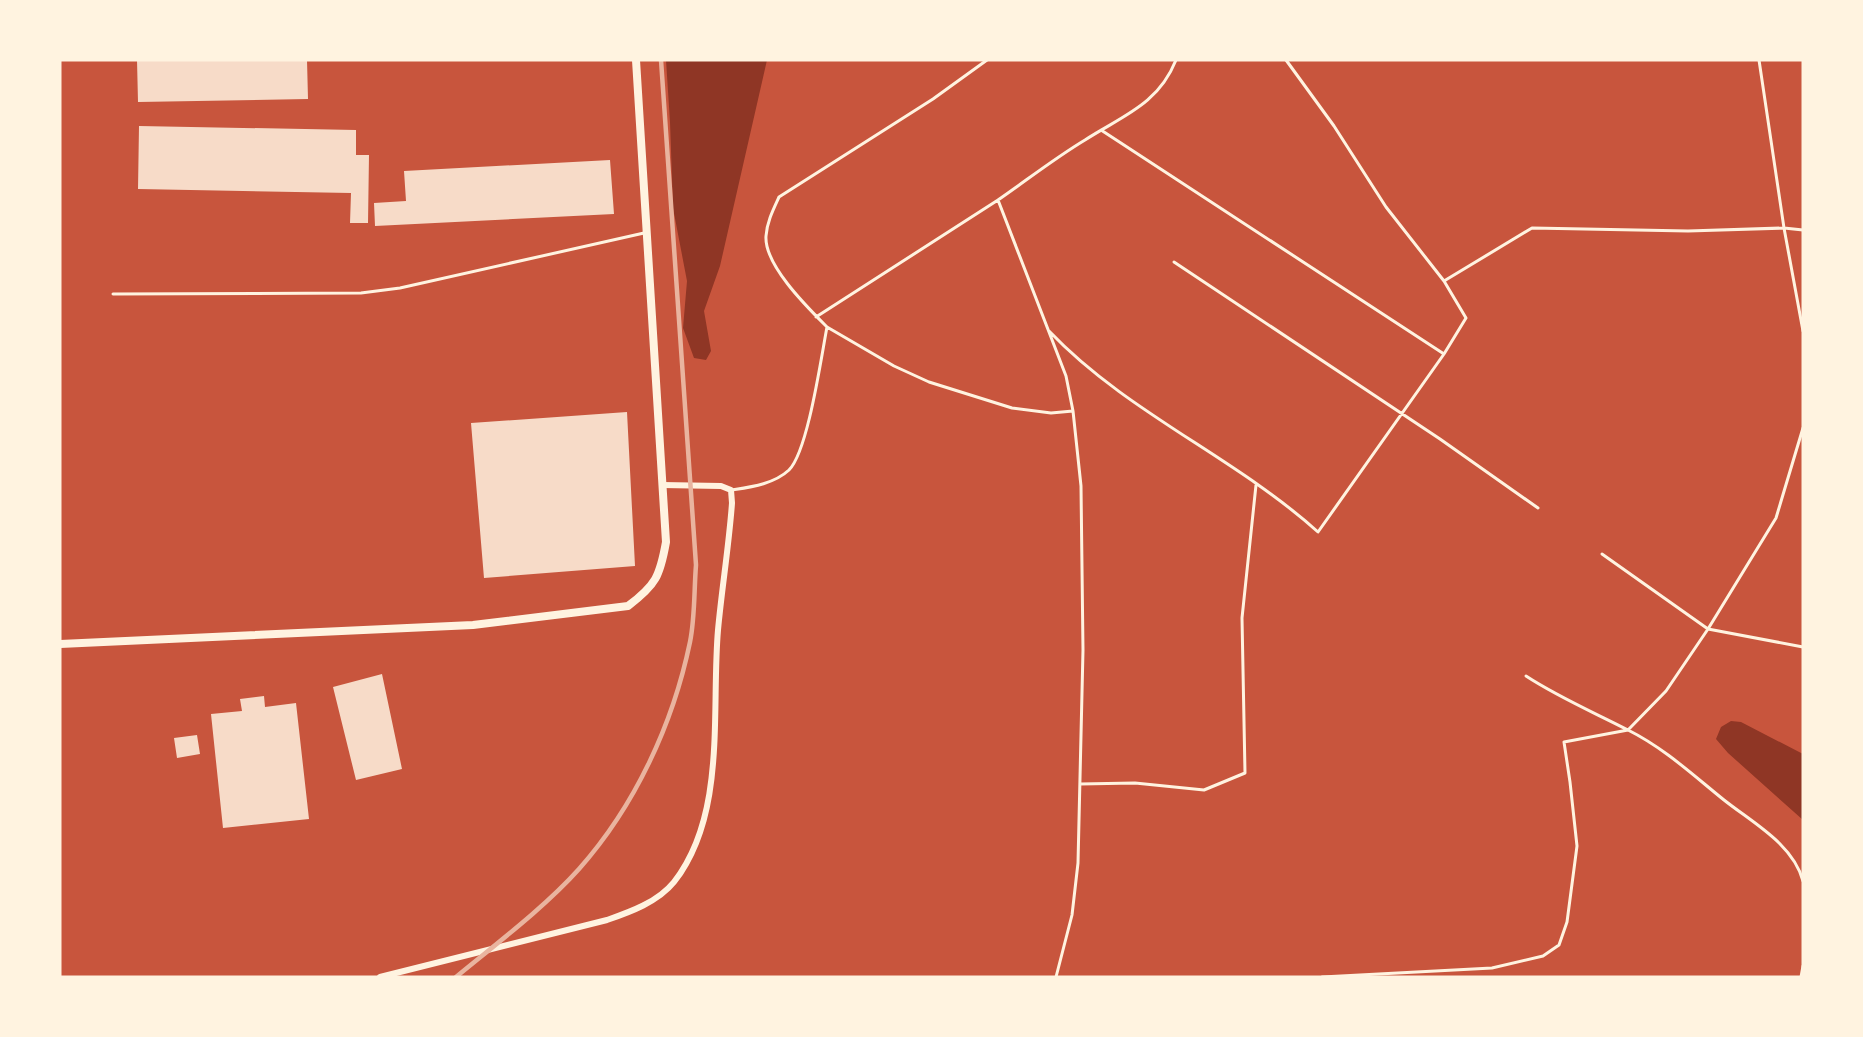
<svg xmlns="http://www.w3.org/2000/svg" width="1863" height="1037" viewBox="0 0 1863 1037" font-family="Cabin,sans-serif">
<style>
.water{fill:#8f3625}
.building{fill:#f7dbc8}
.lines{fill:none;stroke-linecap:round;stroke-linejoin:round}
.service{stroke:#fff3e0;stroke-width:3}
.minor{stroke:#fff3e0;stroke-width:6}
.tertiary{stroke:#fff3e0;stroke-width:8}
.rail{stroke:#e9b49f;stroke-width:4.5}
</style>
<rect width="100%" height="100%" fill="#c8553d"/>
<!-- water -->
<path class="water" d="M666 60H767L720 266 704 311 711 351 706 360 694 358 683 328 687 281 673 208 670 122Z
M1731 721 1741 722 1803 754V820L1728 753 1716 739 1721 727Z"/>
<!-- building -->
<path class="building" d="M137 60H307L308 99 138 102Z
M139 126 356 130V155H369L368 223H350L351 193 138 189Z
M610 160 614 214 375 226 374 203 406 201 404 171Z
M627 412 635 566 484 578 471 423Z
M382 674 402 769 356 780 333 687Z
M264 696 265 707 296 703 309 819 223 828 211 714 242 711 240 699Z
M197 735 200 754 177 758 174 738Z"/>
<g class="lines">
<!-- service -->
<path class="service" d="M1101 130 1444 354 1466 318 1444 281 1386 207 1334 126 1286 60
M1803 230 1784 228 1803 331
M1174 262 1440 439 1538 508
M1444 281 1532 228 1688 231 1784 228 1759 60
M113 294 361 293 400 288 644 233
M816 317 998 200
M827 327 894 366 929 382 1012 408 1051 413 1073 411
M1049 331C1127 413 1235 457 1318 532L1444 354
M732 490C751 487 774 484 789 470 808 451 821 358 827 327 808 308 764 265 766 236 767 222 773 210 779 197L933 99 987 60
M1602 554 1708 629 1776 518 1803 428
M1526 676C1558 697 1593 712 1628 730 1664 748 1693 775 1724 800 1753 823 1793 844 1803 881
M1080 784 1135 783 1204 790 1245 773 1242 618 1256 485
M1056 977 1072 915 1078 863 1083 650 1081 486 1073 411 1066 376 998 200C1027 180 1055 158 1085 140 1122 116 1158 105 1176 60
M1322 977 1492 968 1543 956 1559 945 1567 922 1577 846 1570 782 1564 742 1628 730 1666 691 1708 629 1803 647
M1801 977 1803 966"/>
<!-- minor -->
<path class="minor" d="M380 977 607 920C630 912 658 902 674 882 727 814 711 711 718 630 722 587 729 545 732 503L731 490 721 486 662 485"/>
<!-- tertiary -->
<path class="tertiary" d="M60 644 473 625 628 606C656 585 660 576 666 542L636 60"/>
<!-- rail -->
<path class="rail" d="M456 977C496 944 545 907 579 869 635 806 673 724 690 642 695 618 694 590 696 565L661 60"/>
</g>
<!-- border -->
<rect width="1863" height="1037" fill="none" stroke="#fff3e0" stroke-width="123"/>
</svg>
